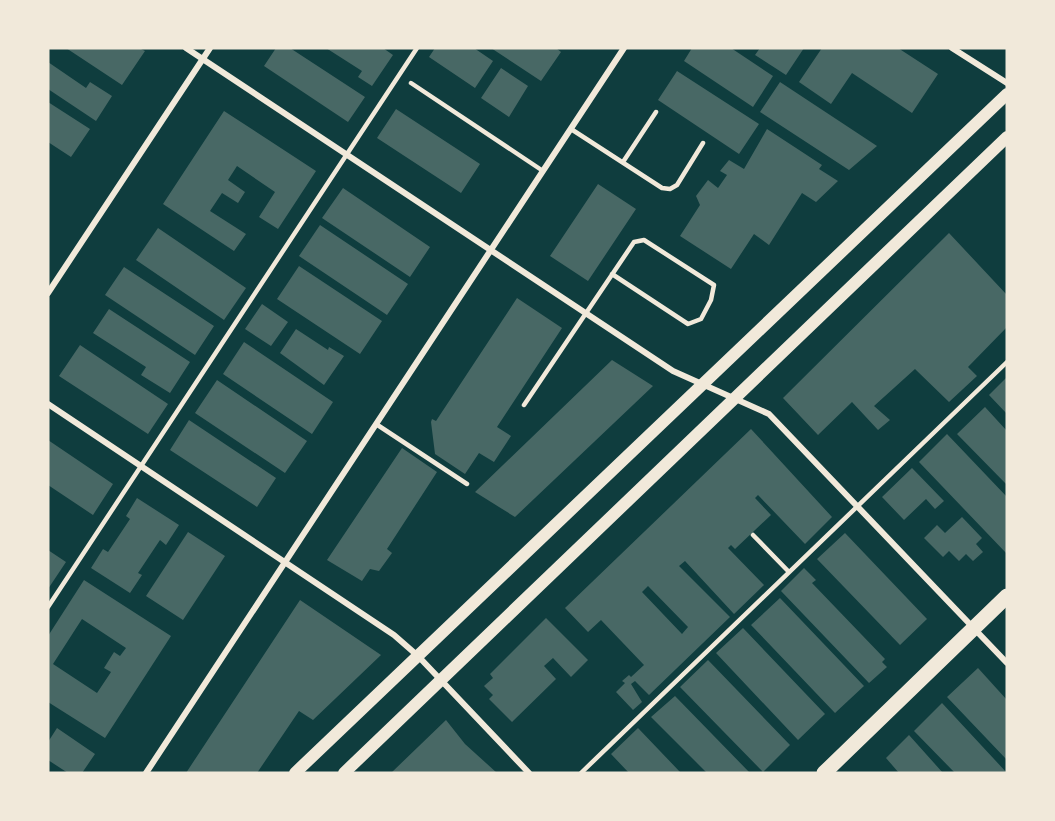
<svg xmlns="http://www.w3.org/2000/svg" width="1055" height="821" viewBox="0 0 1055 821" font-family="Bitter,serif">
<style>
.building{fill:#486865;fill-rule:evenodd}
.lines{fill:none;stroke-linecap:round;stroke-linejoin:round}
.service{stroke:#f1e9da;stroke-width:4.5}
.minor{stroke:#f1e9da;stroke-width:6}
.secondary{stroke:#f1e9da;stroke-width:12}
.primary{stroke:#f1e9da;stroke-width:15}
</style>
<rect width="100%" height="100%" fill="#0f3d3e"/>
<!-- building -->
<path class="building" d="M66 48H139L145 51 122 85Z
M276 48H290L365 97 348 122 264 66Z
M326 48H383L393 55 372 86 358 77 362 71Z
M435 48H474L493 61 475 88 429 57Z
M491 48H556L561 52 541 81Z
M692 48H731L773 76 753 107 684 61Z
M760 48H804L786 75 755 55Z
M822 48H898L938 74 912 113 852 73 831 104 799 82Z
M48 62 86 88 90 82 112 96 96 121 48 89Z
M501 68 528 86 509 117 481 98Z
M677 71 759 124 739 154 658 100Z
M780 82 877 146 849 170 760 112Z
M48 102 90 129 71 157 48 142Z
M396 109 480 164 461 193 377 138Z
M224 111 316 171 278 229 259 217 275 192 237 166 228 180 245 192 238 203 222 193 210 211 246 234 234 251 163 204Z
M767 129 822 165 819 169 838 181 816 202 802 193 769 245 754 234 731 269 680 236 700 205 696 196 708 180 718 188 727 175 720 171 729 160 744 169Z
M598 184 636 209 588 281 550 256Z
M343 188 430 247 410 277 322 218Z
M320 225 408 284 387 315 299 256Z
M158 228 246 288 224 320 136 260Z
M949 233 1007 295V327L968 367 977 376 949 402 915 369 874 406 890 420 878 430 852 402 818 435 783 398Z
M299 266 382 321 360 354 277 299Z
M124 267 214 326 195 355 105 295Z
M517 298 562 328 497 427 511 436 494 462 479 453 465 474 435 454 431 422 432 419 436 421Z
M262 304 288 322 271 346 245 329Z
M109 309 190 362 170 393 141 375 146 367 93 333Z
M296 329 328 350 329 347 344 356 324 385 280 353Z
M244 342 333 402 312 434 223 374Z
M80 345 168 404 148 434 59 376Z
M612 360 653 386 515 517 475 492Z
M1007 377V414L989 395Z
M217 380 307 441 285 473 195 413Z
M985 407 1007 431V485L957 434Z
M189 420 276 478 257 507 170 450Z
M751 429 832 517 805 544 758 495 755 498 771 515 735 549 731 545 728 548 764 585 734 614 685 561 679 566 730 617 649 695 635 681 631 684 642 702 633 710 616 692 625 683 622 681 629 675 631 677 644 665 601 620 588 632 565 608ZM648 586 688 627 682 634 642 592Z
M947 434 1007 497V554L919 462Z
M48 440 113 484 93 515 48 485Z
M402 448 437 472 387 549 392 553 379 571 370 569 362 581 327 560Z
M912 468 944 501 935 509 926 499 904 520 882 497Z
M137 498 179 525 166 545 160 540 138 573 142 575 130 593 91 568 103 549 108 552 130 519 126 516Z
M962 517 982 538 976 544 983 552 973 561 966 554 959 561 949 551 943 557 924 538 937 525 945 533Z
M188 532 225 556 183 620 146 596Z
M845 533 927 619 900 645 817 559Z
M48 550 66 562 48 589Z
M804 568 816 580 812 583 885 659 882 662 887 667 869 683 781 591Z
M84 580 171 636 105 738 48 702V636ZM82 619 126 648 120 656 114 652 104 668 111 672 97 693 53 664Z
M780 598 864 686 835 713 751 625Z
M300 600 381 655 313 720 299 711 257 773H186Z
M546 618 588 660 571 677 553 658 544 666 556 679 512 722 489 699 493 695 484 686 493 678 490 674Z
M743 628 825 714 798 740 716 653Z
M708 660 790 745 763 772 680 687Z
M978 668 1007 700V760L947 697Z
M675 696 750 773H707L651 717Z
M942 703 1007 773H955L914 731Z
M446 720 465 744 497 773H391Z
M57 728 95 754 82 773H68L48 760V742Z
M638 728 681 773H629L611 754Z
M909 735 943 773H899L886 758Z"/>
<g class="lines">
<!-- service -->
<path class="service" d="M411 83 543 171
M571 129 662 188 670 189 677 185 703 143
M623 162 656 112
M524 405C561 351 597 296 634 242L644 240 714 285 711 300 701 319 688 324 612 274
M376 424 467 484
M753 535 789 572
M48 607 417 48
M581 773 1007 362"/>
<!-- minor -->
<path class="minor" d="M186 48 673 371 769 414 1007 663
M952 48 1007 83
M48 293 210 48
M48 404 394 635 418 656 529 773
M146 773 624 48"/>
<!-- secondary -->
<path class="secondary" d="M295 773 1007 94
M344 773 1007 137"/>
<!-- primary -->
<path class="primary" d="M824 773 1007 596"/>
</g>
<!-- border -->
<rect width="1055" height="821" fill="none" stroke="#f1e9da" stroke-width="99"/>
</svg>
